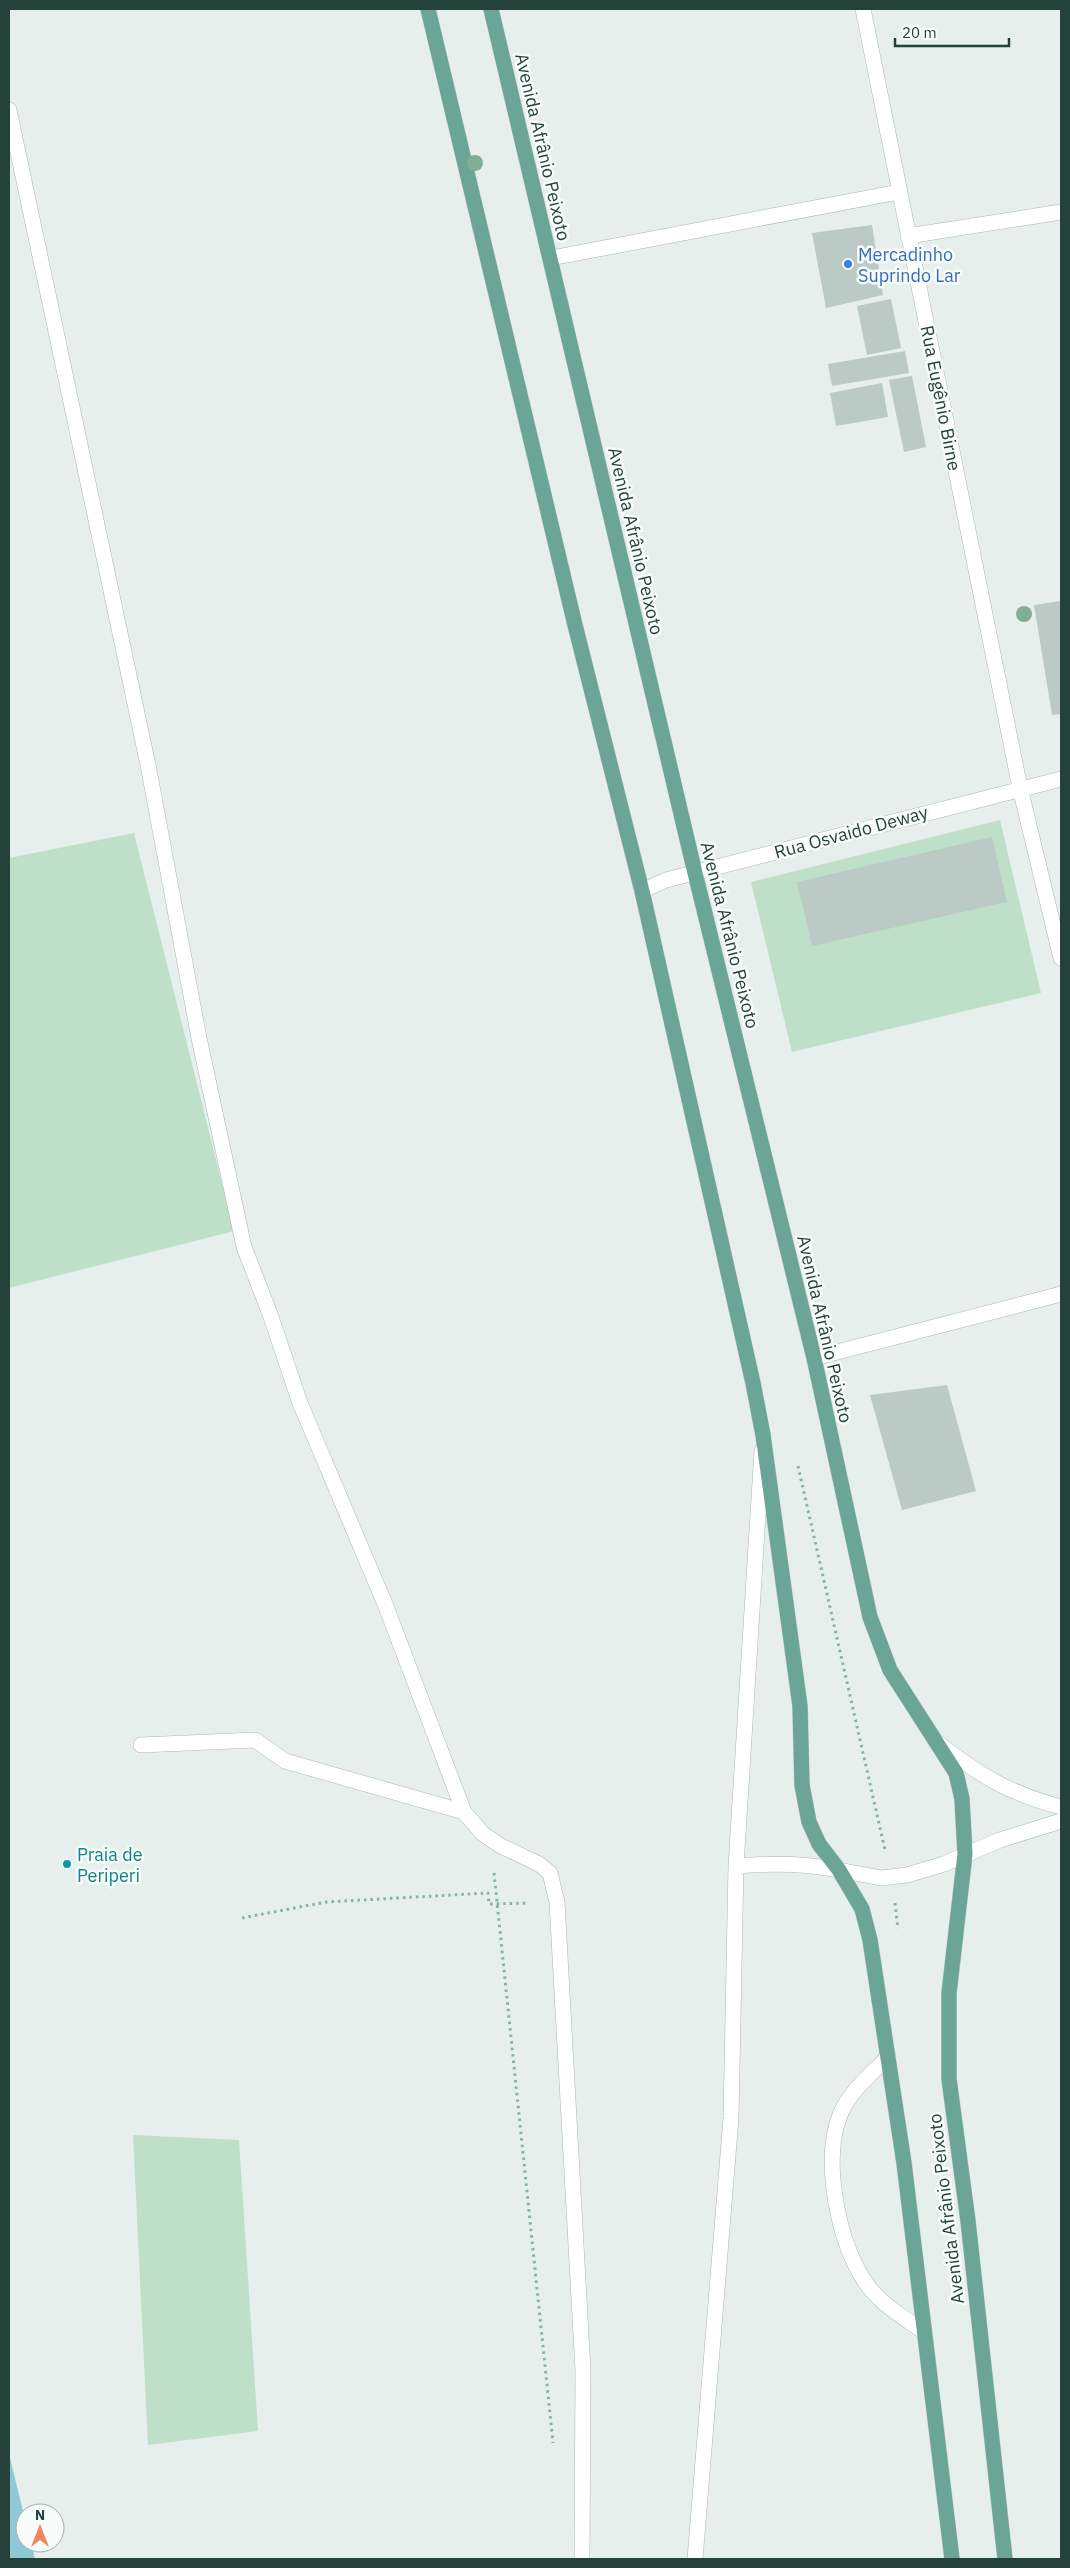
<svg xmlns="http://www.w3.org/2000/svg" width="1070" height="2568" viewBox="0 0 1070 2568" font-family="'IBM Plex Sans',sans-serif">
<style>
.green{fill:#bfe0c8}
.water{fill:#8ec9d4}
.building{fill:#bbcac4}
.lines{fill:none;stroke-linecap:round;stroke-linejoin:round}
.lane-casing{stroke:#a8b8b2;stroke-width:16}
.street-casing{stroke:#a8b8b2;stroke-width:16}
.secondary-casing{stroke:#a4bbb3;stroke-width:16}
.primary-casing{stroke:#c2cac8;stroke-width:16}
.path{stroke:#86b3a5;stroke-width:3;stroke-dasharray:2.5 4;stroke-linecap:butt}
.lane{stroke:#fff;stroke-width:15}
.street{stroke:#fff;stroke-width:15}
.secondary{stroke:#fff;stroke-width:15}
.primary{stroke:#6aa596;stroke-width:15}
.tree{fill:#80af93}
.shop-dot{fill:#3f7fe0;stroke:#f7fbf9;stroke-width:2}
.culture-dot{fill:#0f9aa8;stroke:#f7fbf9;stroke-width:2}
.labels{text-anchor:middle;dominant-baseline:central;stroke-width:5;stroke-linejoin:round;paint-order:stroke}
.street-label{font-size:18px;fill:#24423a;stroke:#f7fbf9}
.shop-label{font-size:18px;fill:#366cbe;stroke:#f7fbf9;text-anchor:start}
.culture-label{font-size:18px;fill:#0d838f;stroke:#f7fbf9;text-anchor:start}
</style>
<rect width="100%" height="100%" fill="#e6efeb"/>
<!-- green -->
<path class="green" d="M1000 820 1041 993 792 1052 751 882Z
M134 833 234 1231 9 1288V858Z
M133 2135 239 2140 258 2431 148 2445Z"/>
<!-- water -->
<path class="water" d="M9 2454 25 2519V2543H31L35 2559H9Z"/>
<!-- building -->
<path class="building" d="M872 225 883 295 826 308 812 233Z
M891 299 901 348 867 355 857 306Z
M905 351 909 373 832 386 828 364Z
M912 376 926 447 904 452 889 380Z
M882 383 888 417 836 426 830 393Z
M1061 601V714L1052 715 1034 605Z
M992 837 1007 902 812 946 797 882Z
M947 1385 976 1491 902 1510 870 1395Z"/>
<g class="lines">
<!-- lane casing -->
<g class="lane-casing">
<path id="lane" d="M141 1745 255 1740 285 1761 464 1812
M888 2057C871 2074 849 2092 840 2115 822 2161 838 2240 864 2280 877 2302 903 2317 924 2332"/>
</g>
<!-- street casing -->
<g class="street-casing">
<path id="street" d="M863 9 1020 788 1061 958
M9 110 148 765 199 1038 244 1247 270 1314 300 1403 385 1604 464 1812 483 1834 501 1846 539 1864 550 1873 557 1902 583 2371 582 2559
M908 236 1061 212
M551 258 899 192
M642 891 666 880 1061 779
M814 1358 1061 1294
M736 1866C771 1863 804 1863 839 1870
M695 2559 731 2118 736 1866 762 1451"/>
</g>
<!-- secondary casing -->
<g class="secondary-casing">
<path id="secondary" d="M938 1743C981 1776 1008 1793 1061 1807
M839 1870 881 1878 907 1875 944 1864 1000 1840 1061 1821"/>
</g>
<!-- primary casing -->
<g class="primary-casing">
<path id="primary" d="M428 9 575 625 642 891 753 1383 763 1435 800 1706 802 1785 809 1822 819 1844 839 1870 862 1909 870 1940 904 2163 952 2559
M491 9 695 873 814 1358 870 1617 890 1670 956 1773 962 1799 965 1854 949 1993V2079L968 2221 1005 2559"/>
</g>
<!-- path -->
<path class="path" d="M798 1466 885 1850
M494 1873 553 2443
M895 1903 898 1929
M242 1918 326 1902 488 1893 489 1904 529 1903"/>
<!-- lane -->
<use href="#lane" class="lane"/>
<!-- street -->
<use href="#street" class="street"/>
<!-- secondary -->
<use href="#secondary" class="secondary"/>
<!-- primary -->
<use href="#primary" class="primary"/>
</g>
<!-- trees -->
<g class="tree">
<circle cx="475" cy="163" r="8"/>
<circle cx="1024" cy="614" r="8"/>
</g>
<!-- markers -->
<circle class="shop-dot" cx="848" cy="264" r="5"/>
<circle class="culture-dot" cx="67" cy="1864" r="5"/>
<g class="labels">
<!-- street labels -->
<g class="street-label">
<text transform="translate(543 147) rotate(77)">Avenida Afrânio Peixoto</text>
<text transform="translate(941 398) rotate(79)">Rua Eugênio Birne</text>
<text transform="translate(636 541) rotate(77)">Avenida Afrânio Peixoto</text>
<text transform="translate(851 832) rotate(-15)">Rua Osvaido Deway</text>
<text transform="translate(730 935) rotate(76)">Avenida Afrânio Peixoto</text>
<text transform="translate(825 1329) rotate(77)">Avenida Afrânio Peixoto</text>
<text transform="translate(946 2209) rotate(-97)">Avenida Afrânio Peixoto</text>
</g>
<!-- shop labels -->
<g class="shop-label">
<text x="858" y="254">Mercadinho<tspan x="858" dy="21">Suprindo Lar</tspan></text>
</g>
<!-- culture labels -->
<g class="culture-label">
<text x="77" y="1854">Praia de<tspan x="77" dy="21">Periperi</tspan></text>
</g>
</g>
<!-- border -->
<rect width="1070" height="2568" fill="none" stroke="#24423a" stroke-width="20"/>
<!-- north arrow -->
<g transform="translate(40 2528)"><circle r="24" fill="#f7fbf9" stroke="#a3b1ad"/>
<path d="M0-4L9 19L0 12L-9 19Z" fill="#f4845f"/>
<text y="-8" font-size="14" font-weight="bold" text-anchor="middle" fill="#24423a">N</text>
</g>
<!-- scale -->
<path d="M895 38v8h114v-8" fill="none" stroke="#24423a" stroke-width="2.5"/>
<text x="902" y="38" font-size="15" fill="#24423a" stroke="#f7fbf9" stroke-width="4" paint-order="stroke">20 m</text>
</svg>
